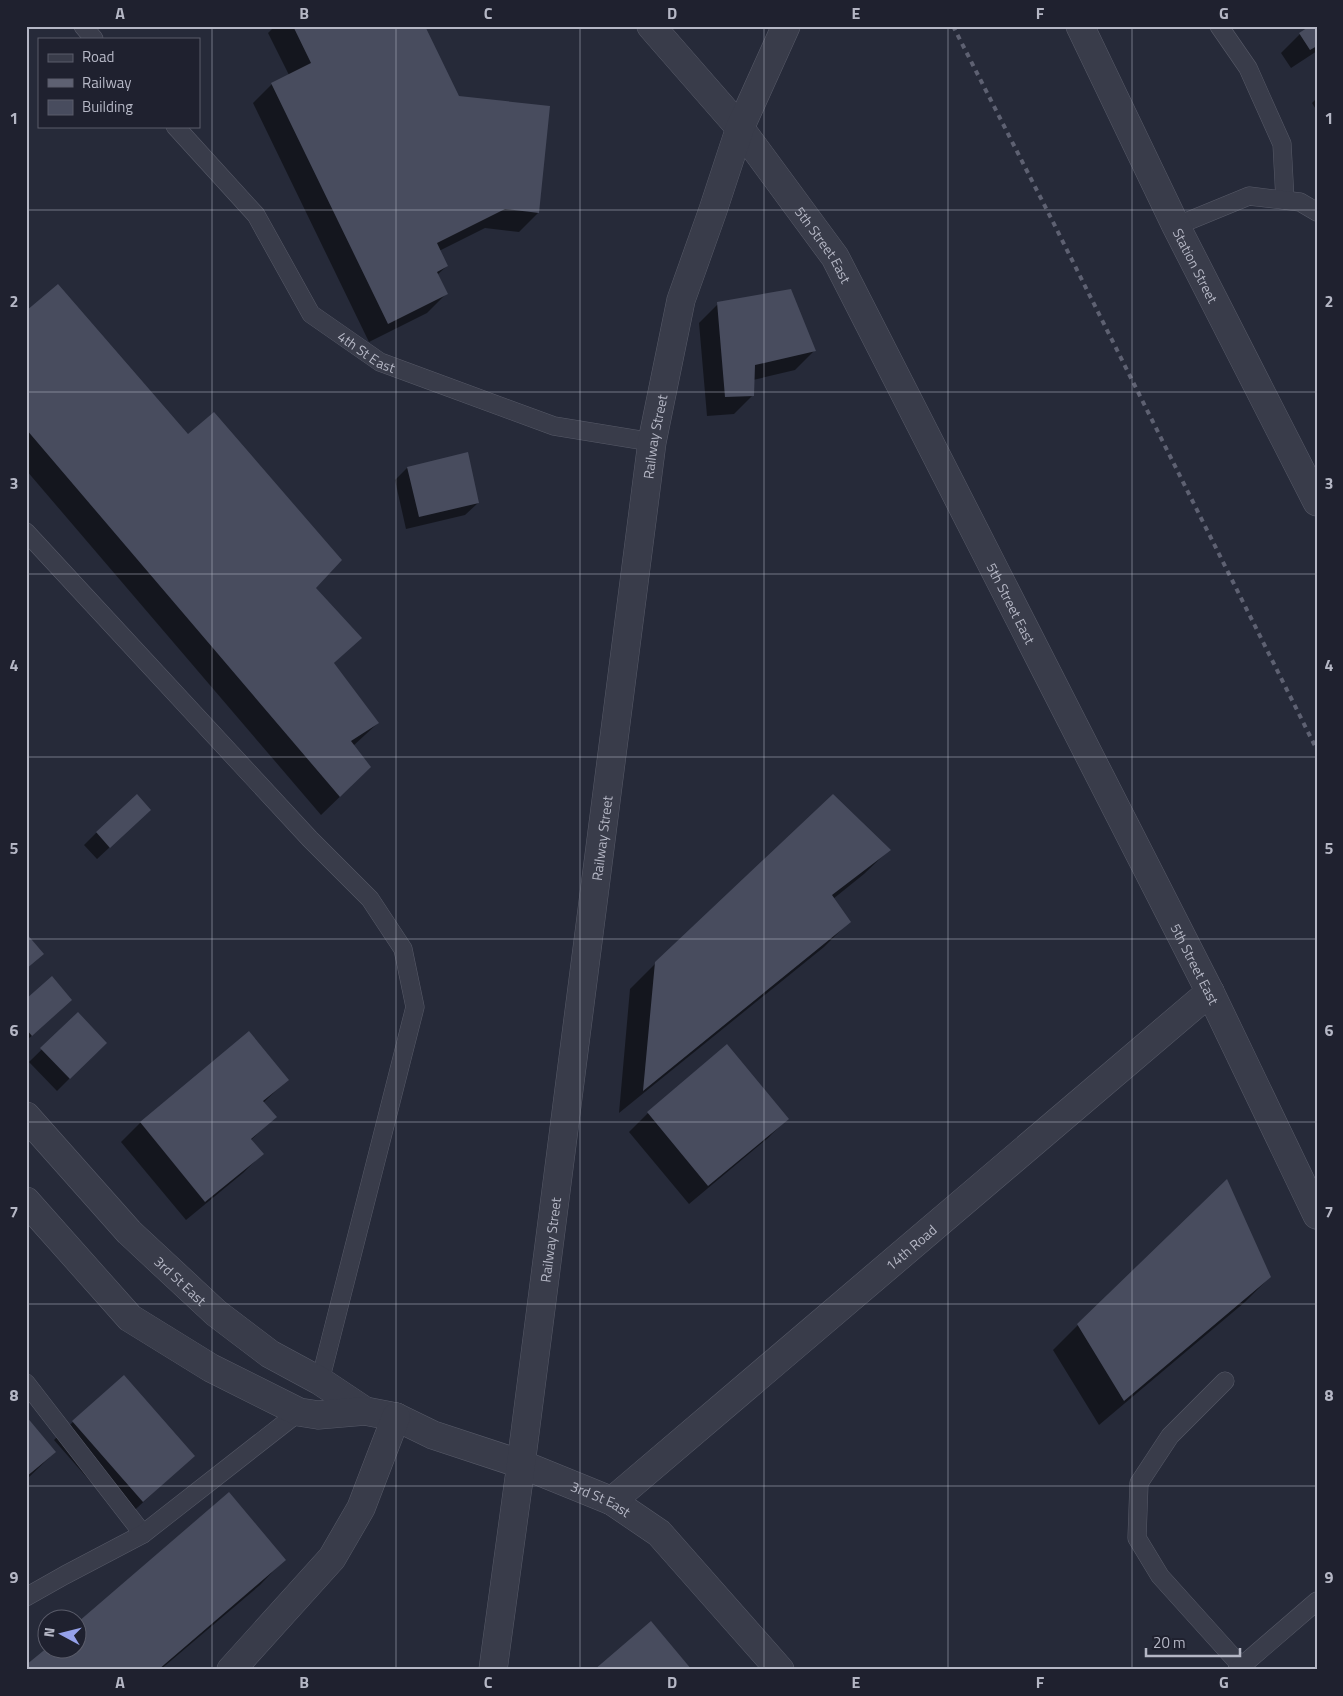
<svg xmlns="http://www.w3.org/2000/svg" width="1343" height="1696" viewBox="0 0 1343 1696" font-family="'Titillium Web',sans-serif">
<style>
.shadow{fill:#0007}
.building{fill:#484c5e}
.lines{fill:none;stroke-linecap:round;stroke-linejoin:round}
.lane-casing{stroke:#575a68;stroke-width:19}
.street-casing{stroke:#575a68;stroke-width:29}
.lane{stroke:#393c4a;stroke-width:18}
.street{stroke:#393c4a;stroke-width:28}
.rail{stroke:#5e6172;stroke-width:4;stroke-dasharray:5 5;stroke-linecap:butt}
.grid{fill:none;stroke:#b5b7c5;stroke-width:1;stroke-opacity:0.55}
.labels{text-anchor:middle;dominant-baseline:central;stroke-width:4;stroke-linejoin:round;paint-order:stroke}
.street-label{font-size:14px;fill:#b5b7c5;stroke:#1f212f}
.neatline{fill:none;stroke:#b5b7c5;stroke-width:2}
.grid-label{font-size:16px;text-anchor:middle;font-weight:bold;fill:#b5b7c5}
</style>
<rect width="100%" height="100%" fill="#262a39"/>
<!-- shadow -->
<path class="shadow" d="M275 26H423L458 97 538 213 519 232 485 228 439 251 447 266 437 275 446 294 427 313 369 342 253 103 272 84 289 75 268 33Z
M1317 26V51L1291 68 1281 53 1300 34Z
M1317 98V111L1312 103Z
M718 304 814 351 795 370 753 380V395L734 414 707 416 699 323Z
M26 313 187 436 314 588 360 638 333 664 378 723 353 746 351 786 321 815 26 470Z
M407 468 478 503 465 515 406 529 395 480Z
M150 810 97 859 84 845 97 832Z
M889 850 864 874 833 899 849 922 824 947 619 1113 630 989 656 963Z
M26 1001 58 1012 26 1041Z
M78 1014 105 1043 57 1091 29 1062Z
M249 1033 287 1080 263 1103 275 1117 251 1140 262 1154 243 1173 186 1220 121 1142 140 1123Z
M648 1113 787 1119 768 1138 689 1204 629 1132Z
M1270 1277 1245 1302 1099 1425 1053 1350 1078 1325Z
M26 1418 55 1452 26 1480Z
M73 1422 194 1455 124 1520 54 1440Z
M229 1494 284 1560 260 1585 160 1670H26L78 1648V1623Z"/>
<!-- building -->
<path class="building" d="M293 26H425L459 96 550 106 539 213 505 209 437 243 448 266 437 272 448 294 388 324 271 83 311 63Z
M1310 26H1317V46L1310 50 1299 33Z
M58 284 188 434 214 412 342 560 316 588 362 638 334 663 379 723 351 741 371 767 340 797 26 429V311Z
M791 289 816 351 755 365 754 396 725 397 717 302Z
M468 452 479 503 419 517 407 467Z
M137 794 151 810 110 848 96 832Z
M833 794 891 850 832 895 851 922 643 1091 655 962Z
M26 933 44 954 26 969Z
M52 976 72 1000 32 1036 26 1029V999Z
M78 1012 107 1043 70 1079 40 1048Z
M249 1031 289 1080 263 1101 277 1117 251 1139 264 1154 205 1202 140 1122Z
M727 1044 789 1119 708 1186 647 1112Z
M1227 1179 1271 1277 1124 1401 1077 1324Z
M124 1375 195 1456 143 1502 72 1421Z
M26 1416 56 1452 26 1477Z
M229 1492 286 1560 158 1670H26V1665L48 1647 78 1648V1622Z
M651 1621 692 1670H594Z"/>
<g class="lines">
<!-- lane casing -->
<g class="lane-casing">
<g id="lane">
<path d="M83 26 94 39"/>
<path d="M1219 26 1248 68 1282 144 1285 200"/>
<path id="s1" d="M175 126 256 215 311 314 380 362 554 426 652 442"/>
<path d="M1176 226 1249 196 1300 202 1317 212"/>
<path d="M26 532 310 839 370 899 403 949 415 1007 320 1381"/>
<path d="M1225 1381 1170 1436 1139 1483 1137 1538 1160 1576 1241 1666"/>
<path d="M26 1383 143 1534"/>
<path d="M26 1597 65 1575 143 1534 299 1412"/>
<path d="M1237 1670 1317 1601"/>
</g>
</g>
<!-- street casing -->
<g class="street-casing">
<g id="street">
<path id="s2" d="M651 26 740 128 835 257 1210 992 1317 1215"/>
<path id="s3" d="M1080 26 1176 226 1317 502"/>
<path id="s4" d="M26 1116 129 1232 216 1313 270 1354 320 1381 365 1411"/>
<path id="s5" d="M26 1201 130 1318 211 1368 299 1412 318 1415 365 1411 396 1417 433 1435 521 1464 612 1501 659 1533 780 1670"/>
<path id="s6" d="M612 1501 1210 992"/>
<path d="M231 1670 332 1558 361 1508 396 1417"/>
<path id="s7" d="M493 1670 521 1464 652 442 681 300 713 210 740 128 786 26"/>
</g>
</g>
<!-- lane -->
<use href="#lane" class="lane"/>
<!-- street -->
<use href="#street" class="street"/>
<!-- rail -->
<path class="rail" d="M953 26 1052 220 1317 750"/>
</g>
<!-- grid -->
<path class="grid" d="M212 26V1670M396 26V1670M580 26V1670M764 26V1670M948 26V1670M1132 26V1670M26 210H1317M26 392H1317M26 574H1317M26 757H1317M26 939H1317M26 1122H1317M26 1304H1317M26 1486H1317"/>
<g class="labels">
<!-- street labels -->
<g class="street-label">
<text stroke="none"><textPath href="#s2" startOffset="279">5th Street East</textPath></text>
<text stroke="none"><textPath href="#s3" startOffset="266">Station Street</textPath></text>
<text stroke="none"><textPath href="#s1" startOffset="301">4th St East</textPath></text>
<text stroke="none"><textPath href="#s7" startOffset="1244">Railway Street</textPath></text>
<text stroke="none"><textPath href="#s2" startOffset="684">5th Street East</textPath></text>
<text stroke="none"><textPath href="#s7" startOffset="839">Railway Street</textPath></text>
<text stroke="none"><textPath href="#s2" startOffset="1089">5th Street East</textPath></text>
<text stroke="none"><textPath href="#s7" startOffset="434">Railway Street</textPath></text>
<text stroke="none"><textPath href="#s6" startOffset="392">14th Road</textPath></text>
<text stroke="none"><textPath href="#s4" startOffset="226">3rd St East</textPath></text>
<text stroke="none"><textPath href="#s5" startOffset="669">3rd St East</textPath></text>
</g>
</g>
<!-- border -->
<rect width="1343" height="1696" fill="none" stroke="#1f212f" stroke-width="55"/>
<!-- legend -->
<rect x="38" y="38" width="162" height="90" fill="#1f212f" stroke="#5b5d6b"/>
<rect x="48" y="54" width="25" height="8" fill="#393c4a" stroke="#5b5d6b"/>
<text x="82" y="62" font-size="15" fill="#b5b7c5">Road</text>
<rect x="48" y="79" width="25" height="8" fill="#5e6172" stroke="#5b5d6b"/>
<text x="82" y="88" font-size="15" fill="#b5b7c5">Railway</text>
<rect x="48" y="100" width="25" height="15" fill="#484c5e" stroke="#5b5d6b"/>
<text x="82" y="112" font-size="15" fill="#b5b7c5">Building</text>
<!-- north arrow -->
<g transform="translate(62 1634) rotate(277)"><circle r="24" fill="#1f212f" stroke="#5b5d6b"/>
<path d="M0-4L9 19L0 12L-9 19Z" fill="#95a1ea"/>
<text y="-8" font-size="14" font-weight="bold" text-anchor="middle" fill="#b5b7c5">N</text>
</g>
<!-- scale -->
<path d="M1146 1648v8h94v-8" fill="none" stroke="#b5b7c5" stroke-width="2.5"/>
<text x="1153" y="1648" font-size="15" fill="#b5b7c5" stroke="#1f212f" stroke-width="4" paint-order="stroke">20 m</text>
<rect x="28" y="28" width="1288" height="1640" class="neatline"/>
<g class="grid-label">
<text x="120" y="19">A</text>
<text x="304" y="19">B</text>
<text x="488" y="19">C</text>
<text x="672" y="19">D</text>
<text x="856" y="19">E</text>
<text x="1040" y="19">F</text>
<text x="1224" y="19">G</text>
<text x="14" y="124">1</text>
<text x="1329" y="124">1</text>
<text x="14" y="307">2</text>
<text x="1329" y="307">2</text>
<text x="14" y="489">3</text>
<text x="1329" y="489">3</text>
<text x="14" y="671">4</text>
<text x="1329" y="671">4</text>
<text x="14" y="854">5</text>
<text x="1329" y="854">5</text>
<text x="14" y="1036">6</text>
<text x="1329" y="1036">6</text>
<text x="14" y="1218">7</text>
<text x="1329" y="1218">7</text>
<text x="14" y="1401">8</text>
<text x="1329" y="1401">8</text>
<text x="14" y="1583">9</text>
<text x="1329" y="1583">9</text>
<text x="120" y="1688">A</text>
<text x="304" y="1688">B</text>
<text x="488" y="1688">C</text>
<text x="672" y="1688">D</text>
<text x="856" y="1688">E</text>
<text x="1040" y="1688">F</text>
<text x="1224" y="1688">G</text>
</g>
</svg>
